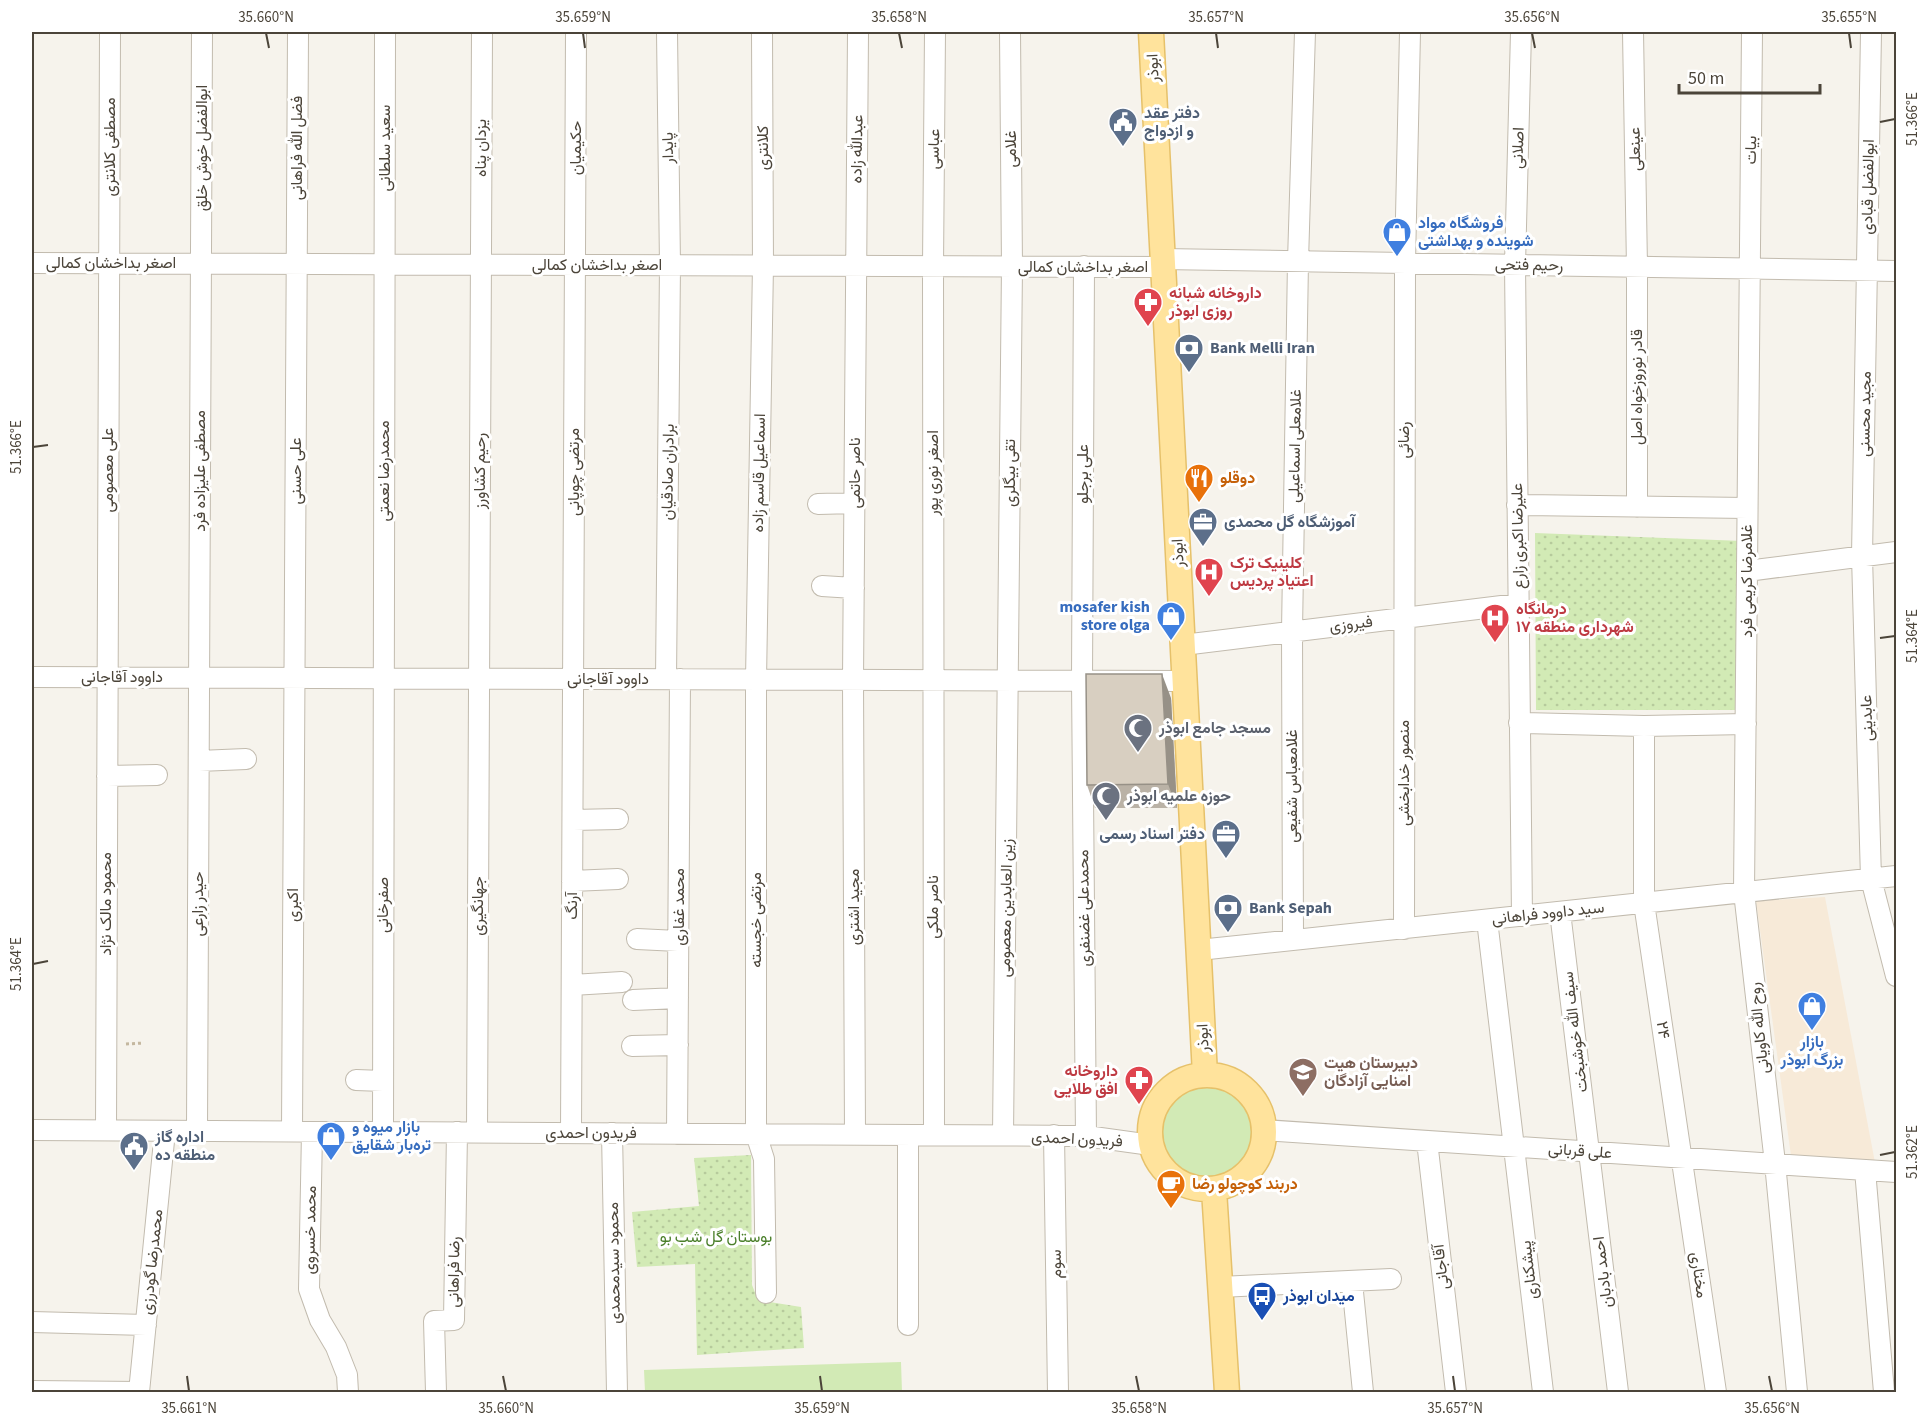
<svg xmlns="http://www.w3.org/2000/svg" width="1928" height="1424" viewBox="0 0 1928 1424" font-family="'Source Sans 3',Vazirmatn,sans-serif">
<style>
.commercial{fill:#f7ead8}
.grass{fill:#d2eab5}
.park{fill:url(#park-dots)}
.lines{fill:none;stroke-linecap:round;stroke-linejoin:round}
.minor-casing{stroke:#c2bbae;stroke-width:22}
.major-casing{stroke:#e6c16a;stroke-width:27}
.path{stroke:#c4b79f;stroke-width:3;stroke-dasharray:3 3;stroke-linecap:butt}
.minor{stroke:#fff;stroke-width:20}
.major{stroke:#ffe39c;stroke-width:24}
.wall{fill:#bab2a6}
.shaded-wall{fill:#979187}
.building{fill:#d8cfc1;stroke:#979187;stroke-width:1.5}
.ticks{fill:none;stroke:#4b4439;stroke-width:2}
.labels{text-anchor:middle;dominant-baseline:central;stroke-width:6;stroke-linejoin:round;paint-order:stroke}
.street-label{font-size:16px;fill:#4b4439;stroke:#fff}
.service-label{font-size:16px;font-weight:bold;fill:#4e5e75;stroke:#fff;text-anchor:start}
.shop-label{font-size:16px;font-weight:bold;fill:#366cbe;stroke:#fff;text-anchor:start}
.health-label{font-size:16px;font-weight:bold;fill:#be3a42;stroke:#fff;text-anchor:start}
.food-label{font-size:16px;font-weight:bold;fill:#c56008;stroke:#fff;text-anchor:start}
.worship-label{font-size:16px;font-weight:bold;fill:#5b616d;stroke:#fff;text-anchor:start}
.education-label{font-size:16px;font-weight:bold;fill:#785e54;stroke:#fff;text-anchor:start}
.park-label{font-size:16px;fill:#4a7f2a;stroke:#fff}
.transit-label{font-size:16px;font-weight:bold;fill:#164399;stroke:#fff;text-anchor:start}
.neatline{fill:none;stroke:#4b4439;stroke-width:2}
.ticks-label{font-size:15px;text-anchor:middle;fill:#4b4439}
</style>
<defs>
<pattern id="park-dots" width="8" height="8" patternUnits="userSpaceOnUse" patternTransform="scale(1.5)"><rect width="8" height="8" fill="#d2eab5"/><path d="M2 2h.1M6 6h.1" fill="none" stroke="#b6ca9c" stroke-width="1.8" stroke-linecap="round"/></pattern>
</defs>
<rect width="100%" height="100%" fill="#f6f3ec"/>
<!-- commercial -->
<path class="commercial" d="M1825 897 1876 1168 1792 1163 1756 901Z"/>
<!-- grass -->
<path class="grass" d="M1156 1133a50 50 0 1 1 100 0a50 50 0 1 1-100 0Z
M901 1362 902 1392H645L644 1370Z"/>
<!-- park -->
<path class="park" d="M1535 533 1743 541 1742 710H1536Z
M751 1155 752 1285 758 1300 801 1307 804 1348 697 1355 695 1264 637 1267 632 1212 699 1206 694 1158Z"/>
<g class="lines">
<!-- minor casing -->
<g class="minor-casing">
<path id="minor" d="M762 32 763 265 756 680V1134L764 1159 766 1293
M1521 32 1515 265 1522 916
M1633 32 1637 267V507
M1752 32 1744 892 1775 1163 1797 1392
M1871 32 1862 556 1871 879 1896 976
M1162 259 1896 271
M32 263 1163 267
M1084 266 1082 681 1086 1136
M818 504 855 503
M1517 505 1747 508
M1747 571 1896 552
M822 586 854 588
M1183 645 1518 604
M32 677 1185 681
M666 679 670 265 667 32
M1519 723 1644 726 1746 724
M1644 726V903L1716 1392
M199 761 246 759
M107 776 157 775
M573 820 618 819
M572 881 618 879
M1560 912 1618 1392
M1487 920 1543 1392
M1404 929 1405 263 1410 32
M637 939 678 941
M1293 940 1292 631 1298 261 1305 32
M1199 950 1896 876
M572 985 622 982
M633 1000 678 998
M632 1046 678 1045
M356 1080 383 1081
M32 1130 1086 1136 1151 1145
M106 1130 110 32
M1264 1130 1896 1172
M197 1131 202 32
M292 1131 298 32
M312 1132 309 1289 320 1320 336 1347 347 1375 348 1392
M383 1132 385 32
M477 1132 482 32
M571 1133 576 32
M612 1133 617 1392
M677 1134 680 679
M855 1134 853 680 858 32
M908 1135V1325
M934 1135 933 266 935 32
M1003 1135 1012 266 1010 32
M1054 1135 1058 1392
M1427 1141 1456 1392
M1865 1170 1884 1392
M1352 1282 1363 1392
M1220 1287 1391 1279
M32 1322 146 1325
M32 1391 139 1392
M139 1392 165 1131
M436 1392 434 1321 454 1320 457 1132"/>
</g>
<!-- major casing -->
<g class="major-casing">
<path id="major" d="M1151 32 1205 1075
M1150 1132a57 57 0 1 1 114 0a57 57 0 1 1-114 0Z
M1214 1190 1227 1392"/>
</g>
<!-- path -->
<path class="path" d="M126 1044 144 1043"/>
<!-- minor -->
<use href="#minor" class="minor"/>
<!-- major -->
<use href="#major" class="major"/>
</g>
<!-- wall -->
<path class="wall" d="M1171 698 1177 808H1095L1087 785Z"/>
<!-- shaded-wall -->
<path class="shaded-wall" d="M1162 674 1171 698 1177 808 1168 784Z"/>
<!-- building -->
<path class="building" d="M1086 674H1162L1168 784 1087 785Z"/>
<!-- ticks -->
<path class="ticks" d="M266 33 269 48M583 33 585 48M899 33 902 48M1216 33 1218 48M1532 33 1535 48M1849 33 1851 48M1880 122 1895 119M33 447 48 445M1880 638 1895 636M33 964 48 961M1880 1155 1895 1152M187 1376 189 1391M503 1376 506 1391M820 1376 822 1391M1136 1376 1139 1391M1453 1376 1455 1391M1769 1376 1772 1391"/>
<!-- icons -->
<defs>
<g id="civic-pin" transform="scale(1.5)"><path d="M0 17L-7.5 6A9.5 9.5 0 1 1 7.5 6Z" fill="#5c6f8a" stroke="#fff"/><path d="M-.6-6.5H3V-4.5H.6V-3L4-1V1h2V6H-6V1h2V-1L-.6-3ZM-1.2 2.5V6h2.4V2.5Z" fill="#fff"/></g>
<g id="shop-pin" transform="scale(1.5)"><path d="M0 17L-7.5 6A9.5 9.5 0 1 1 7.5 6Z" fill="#3f7fe0" stroke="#fff"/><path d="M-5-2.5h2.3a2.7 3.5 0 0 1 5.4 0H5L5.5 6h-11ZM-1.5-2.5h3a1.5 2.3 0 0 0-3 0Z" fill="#fff"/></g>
<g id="pharmacy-pin" transform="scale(1.5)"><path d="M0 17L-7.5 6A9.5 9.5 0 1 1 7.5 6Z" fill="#e0444e" stroke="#fff"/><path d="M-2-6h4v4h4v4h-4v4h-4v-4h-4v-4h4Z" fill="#fff"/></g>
<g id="bank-pin" transform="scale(1.5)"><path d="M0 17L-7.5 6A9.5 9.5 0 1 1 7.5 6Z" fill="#5c6f8a" stroke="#fff"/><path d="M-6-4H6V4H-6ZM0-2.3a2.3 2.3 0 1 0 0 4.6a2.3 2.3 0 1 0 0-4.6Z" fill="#fff"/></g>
<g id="restaurant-pin" transform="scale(1.5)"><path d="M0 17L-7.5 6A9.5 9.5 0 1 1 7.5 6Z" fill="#e8710a" stroke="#fff"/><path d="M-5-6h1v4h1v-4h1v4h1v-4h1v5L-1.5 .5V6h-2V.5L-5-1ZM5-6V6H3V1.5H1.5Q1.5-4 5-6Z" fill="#fff"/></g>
<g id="office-pin" transform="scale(1.5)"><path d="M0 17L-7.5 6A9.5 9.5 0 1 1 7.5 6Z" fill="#5c6f8a" stroke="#fff"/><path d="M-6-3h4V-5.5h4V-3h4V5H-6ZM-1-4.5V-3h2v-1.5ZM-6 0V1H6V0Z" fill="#fff"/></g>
<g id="hospital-pin" transform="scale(1.5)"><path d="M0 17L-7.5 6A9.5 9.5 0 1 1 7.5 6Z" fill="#e0444e" stroke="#fff"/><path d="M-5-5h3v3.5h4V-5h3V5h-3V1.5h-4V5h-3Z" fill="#fff"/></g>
<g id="mosque-pin" transform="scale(1.5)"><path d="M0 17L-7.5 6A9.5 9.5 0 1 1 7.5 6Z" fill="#6b7280" stroke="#fff"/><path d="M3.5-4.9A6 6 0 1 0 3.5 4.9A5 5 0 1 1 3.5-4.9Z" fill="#fff"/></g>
<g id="school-pin" transform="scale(1.5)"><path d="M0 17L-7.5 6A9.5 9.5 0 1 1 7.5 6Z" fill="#8d6e63" stroke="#fff"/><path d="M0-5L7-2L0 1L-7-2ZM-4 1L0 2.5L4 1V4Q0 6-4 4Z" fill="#fff"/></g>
<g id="cafe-pin" transform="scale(1.5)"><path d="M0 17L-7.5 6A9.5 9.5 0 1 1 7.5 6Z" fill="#e8710a" stroke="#fff"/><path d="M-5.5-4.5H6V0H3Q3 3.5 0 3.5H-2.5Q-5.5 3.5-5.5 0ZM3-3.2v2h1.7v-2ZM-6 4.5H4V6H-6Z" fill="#fff"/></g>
<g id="bus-pin" transform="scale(1.5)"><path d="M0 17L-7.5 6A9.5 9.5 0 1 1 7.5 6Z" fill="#1a4fb4" stroke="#fff"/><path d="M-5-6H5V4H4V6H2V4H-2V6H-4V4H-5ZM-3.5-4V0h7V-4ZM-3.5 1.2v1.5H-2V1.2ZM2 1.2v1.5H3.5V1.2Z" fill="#fff"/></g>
</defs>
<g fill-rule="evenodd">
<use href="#civic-pin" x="1123" y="122"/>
<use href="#shop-pin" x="1397" y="232"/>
<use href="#pharmacy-pin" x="1148" y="302"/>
<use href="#bank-pin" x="1189" y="348"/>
<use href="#restaurant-pin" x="1199" y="478"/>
<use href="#office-pin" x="1203" y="522"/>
<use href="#hospital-pin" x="1209" y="572"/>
<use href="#shop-pin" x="1171" y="616"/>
<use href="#hospital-pin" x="1495" y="618"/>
<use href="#mosque-pin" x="1138" y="728"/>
<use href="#mosque-pin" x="1106" y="796"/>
<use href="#office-pin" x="1226" y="834"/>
<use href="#bank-pin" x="1228" y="908"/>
<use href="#shop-pin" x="1812" y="1006"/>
<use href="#school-pin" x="1303" y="1072"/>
<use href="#pharmacy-pin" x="1139" y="1080"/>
<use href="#shop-pin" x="331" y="1136"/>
<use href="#civic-pin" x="134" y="1146"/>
<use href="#cafe-pin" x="1171" y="1184"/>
<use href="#bus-pin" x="1262" y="1296"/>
</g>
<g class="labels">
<!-- street labels -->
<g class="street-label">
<text transform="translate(1153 68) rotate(-93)">ابوذر</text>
<text transform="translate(110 147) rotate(-90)">مصطفی کلانتری</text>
<text transform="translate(202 148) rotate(-90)">ابوالفضل خوش خلق</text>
<text transform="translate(297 148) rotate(-90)">فضل الله فراهانی</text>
<text transform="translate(385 148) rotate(-90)">سعید سلطانی</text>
<text transform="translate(481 148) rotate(-90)">یزدان پناه</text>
<text transform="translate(576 148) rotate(-90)">حکیمیان</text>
<text transform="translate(668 148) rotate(-91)">پایدار</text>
<text transform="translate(763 148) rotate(-90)">کلانتری</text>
<text transform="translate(1518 148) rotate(-88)">اصلانی</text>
<text transform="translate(857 149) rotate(-89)">عبدالله زاده</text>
<text transform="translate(934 149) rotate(-89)">عباسی</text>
<text transform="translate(1011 149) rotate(-90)">غلامی</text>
<text transform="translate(1635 149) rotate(-91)">عینعلی</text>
<text transform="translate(1751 150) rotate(-89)">بیات</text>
<text transform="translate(1868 187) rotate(-89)">ابوالفضل قبادی</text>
<text x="111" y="263">اصغر بداخشان کمالی</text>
<text x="597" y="265">اصغر بداخشان کمالی</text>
<text transform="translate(1529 265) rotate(1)">رحیم فتحی</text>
<text x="1083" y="267">اصغر بداخشان کمالی</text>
<text transform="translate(1637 387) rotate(-90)">قادر نوروزخواه اصل</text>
<text transform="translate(1865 414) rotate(-89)">مجید محسنی</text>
<text transform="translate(1404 440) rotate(-90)">رضائی</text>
<text transform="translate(1295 446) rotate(-89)">غلامعلی اسماعیلی</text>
<text transform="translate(108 470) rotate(-90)">علی معصومی</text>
<text transform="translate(200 471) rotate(-90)">مصطفی علیزاده فرد</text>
<text transform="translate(296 471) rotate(-90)">علی حسنی</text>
<text transform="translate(384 471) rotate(-90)">محمدرضا نعمتی</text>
<text transform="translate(480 471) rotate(-90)">رحیم کشاورز</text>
<text transform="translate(574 472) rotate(-90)">مرتضی چوپانی</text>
<text transform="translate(668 472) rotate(-89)">برادران صادقیان</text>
<text transform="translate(759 473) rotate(-89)">اسماعیل قاسم زاده</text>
<text transform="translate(855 473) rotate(-90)">ناصر حاتمی</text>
<text transform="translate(933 473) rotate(-90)">اصغر نوری پور</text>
<text transform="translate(1010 473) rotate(-90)">تقی بیگلری</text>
<text transform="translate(1083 474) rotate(-90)">علی برجلو</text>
<text transform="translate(1518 536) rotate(-91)">علیرضا اکبری زارع</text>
<text transform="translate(1178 553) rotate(-93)">ابوذر</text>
<text transform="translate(1747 581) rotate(-90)">غلامرضا کریمی فرد</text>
<text transform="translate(1351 624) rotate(-7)">فیروزی</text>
<text x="122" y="677">داوود آقاجانی</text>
<text x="608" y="679">داوود آقاجانی</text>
<text transform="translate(1867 718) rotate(-92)">عابدینی</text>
<text transform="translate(1404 773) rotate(-90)">منصور خدابخشی</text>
<text transform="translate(1292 786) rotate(-90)">غلامعباس شفیعی</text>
<text transform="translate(106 904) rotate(-90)">محمود مالک نژاد</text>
<text transform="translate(198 904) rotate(-90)">حیدر زارعی</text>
<text transform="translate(293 905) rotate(-90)">اکبری</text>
<text transform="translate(383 905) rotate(-90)">صفرخانی</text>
<text transform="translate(478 906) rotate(-90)">جهانگیری</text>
<text transform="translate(572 906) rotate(-90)">آرنگ</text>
<text transform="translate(679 907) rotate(-90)">محمد غفاری</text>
<text transform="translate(854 907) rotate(-90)">مجید اشتری</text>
<text transform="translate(933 907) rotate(-90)">ناصر ملکی</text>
<text transform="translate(1006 908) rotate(-89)">زین العابدین معصومی</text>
<text transform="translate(1084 908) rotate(-91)">محمدعلی غضنفری</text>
<text transform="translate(1548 913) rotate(-6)">سید داوود فراهانی</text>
<text transform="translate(756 920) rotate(-90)">مرتضی خجسته</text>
<text transform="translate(1759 1028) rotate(-96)">روح الله کاویانی</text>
<text transform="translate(1663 1030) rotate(82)">۲۴</text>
<text transform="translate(1575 1032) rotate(-97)">سیف الله خوشبخت</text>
<text transform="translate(1203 1038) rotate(-93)">ابوذر</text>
<text x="591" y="1133">فریدون احمدی</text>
<text transform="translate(1077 1139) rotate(3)">فریدون احمدی</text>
<text transform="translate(1580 1151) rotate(4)">علی قربانی</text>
<text transform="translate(310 1230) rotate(-89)">محمد خسروی</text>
<text transform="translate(152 1262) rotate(-84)">محمدرضا گودرزی</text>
<text transform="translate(614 1263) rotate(-91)">محمود سیدمحمدی</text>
<text transform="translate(1056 1264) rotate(-91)">سوم</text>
<text transform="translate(1441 1267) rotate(-97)">آقاجانی</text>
<text transform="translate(1529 1270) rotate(-97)">پیشکناری</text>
<text transform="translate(454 1272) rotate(-89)">رضا فراهانی</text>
<text transform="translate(1603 1272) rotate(-97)">احمد بادبان</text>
<text transform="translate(1699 1275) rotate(82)">مختاری</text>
</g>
<!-- service labels -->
<g class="service-label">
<text x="1144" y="113">دفتر عقد<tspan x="1144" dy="18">و ازدواج</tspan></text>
<text x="1210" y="348">Bank Melli Iran</text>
<text x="1224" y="522">آموزشگاه گل محمدی</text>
<text x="1205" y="834" text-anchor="end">دفتر اسناد رسمی</text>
<text x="1249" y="908">Bank Sepah</text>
<text x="155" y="1137">اداره گاز<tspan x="155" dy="18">منطقه ده</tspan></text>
</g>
<!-- shop labels -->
<g class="shop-label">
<text x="1418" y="223">فروشگاه مواد<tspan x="1418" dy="18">شوینده و بهداشتی</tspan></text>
<text x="1150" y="607" text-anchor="end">mosafer kish<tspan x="1150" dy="18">store olga</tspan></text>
<text x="1812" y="1042" text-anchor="middle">بازار<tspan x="1812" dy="18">بزرگ ابوذر</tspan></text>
<text x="352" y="1127">بازار میوه و<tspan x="352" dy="18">تره‌بار شقایق</tspan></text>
</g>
<!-- health labels -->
<g class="health-label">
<text x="1169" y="293">داروخانه شبانه<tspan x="1169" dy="18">روزی ابوذر</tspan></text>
<text x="1230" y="563">کلینیک ترک<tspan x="1230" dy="18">اعتیاد پردیس</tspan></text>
<text x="1516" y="609">درمانگاه<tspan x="1516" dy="18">شهرداری منطقه ۱۷</tspan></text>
<text x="1118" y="1071" text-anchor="end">داروخانه<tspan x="1118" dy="18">افق طلایی</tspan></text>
</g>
<!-- food labels -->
<g class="food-label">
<text x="1220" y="478">دوقلو</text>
<text x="1192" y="1184">دربند کوچولو رضا</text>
</g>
<!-- worship labels -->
<g class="worship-label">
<text x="1159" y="728">مسجد جامع ابوذر</text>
<text x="1127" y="796">حوزه علمیه ابوذر</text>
</g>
<!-- education labels -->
<g class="education-label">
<text x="1324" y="1063">دبیرستان هیت<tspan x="1324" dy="18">امنایی آزادگان</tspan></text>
</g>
<!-- park labels -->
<g class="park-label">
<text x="716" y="1237">بوستان گل شب بو</text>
</g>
<!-- transit labels -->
<g class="transit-label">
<text x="1283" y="1296">میدان ابوذر</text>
</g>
</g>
<!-- border -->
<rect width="1928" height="1424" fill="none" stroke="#ffffff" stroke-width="66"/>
<!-- scale -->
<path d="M1679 84v9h141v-9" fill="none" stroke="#4b4439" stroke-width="3"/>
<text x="1688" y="84" font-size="18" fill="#4b4439" stroke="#ffffff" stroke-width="4.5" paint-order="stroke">50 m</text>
<rect x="33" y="33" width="1862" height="1358" class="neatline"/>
<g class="ticks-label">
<text x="266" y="22">35.660°N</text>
<text x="583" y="22">35.659°N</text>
<text x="899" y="22">35.658°N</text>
<text x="1216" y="22">35.657°N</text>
<text x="1532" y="22">35.656°N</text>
<text x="1849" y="22">35.655°N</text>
<text transform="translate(1912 119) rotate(-90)" y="5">51.366°E</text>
<text transform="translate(16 447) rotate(-90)" y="5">51.366°E</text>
<text transform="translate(1912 636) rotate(-90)" y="5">51.364°E</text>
<text transform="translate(16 964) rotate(-90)" y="5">51.364°E</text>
<text transform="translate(1912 1152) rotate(-90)" y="5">51.362°E</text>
<text x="189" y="1413">35.661°N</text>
<text x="506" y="1413">35.660°N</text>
<text x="822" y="1413">35.659°N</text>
<text x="1139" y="1413">35.658°N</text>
<text x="1455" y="1413">35.657°N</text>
<text x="1772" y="1413">35.656°N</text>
</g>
</svg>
